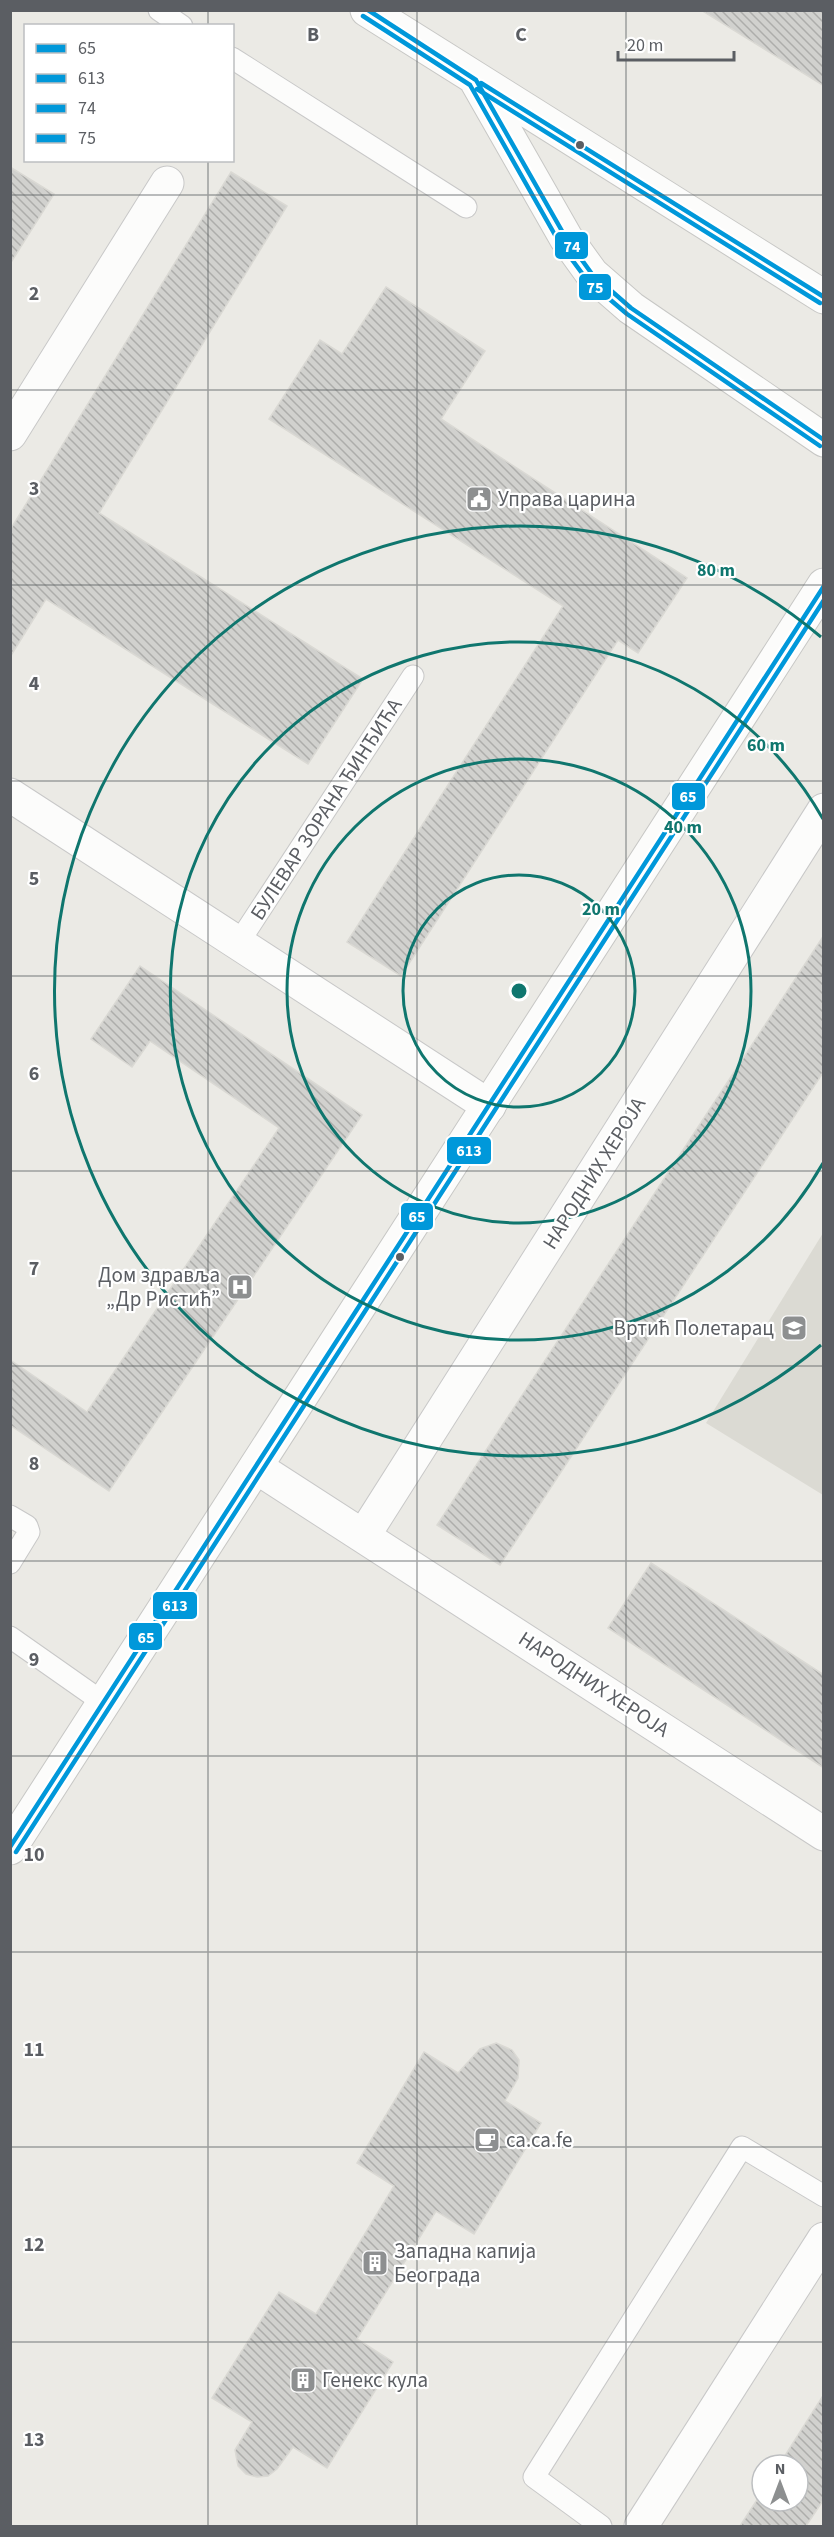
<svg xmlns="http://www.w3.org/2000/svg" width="834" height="2537" viewBox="0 0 834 2537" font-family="'Source Sans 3',sans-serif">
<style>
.education{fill:#dbdad3}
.building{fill:url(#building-back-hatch);stroke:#dad9d4;stroke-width:1.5}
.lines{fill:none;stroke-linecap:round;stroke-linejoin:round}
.lane-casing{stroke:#c8c8c8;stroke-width:23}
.street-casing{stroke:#c8c8c8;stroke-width:35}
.secondary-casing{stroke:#c7c7c5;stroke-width:35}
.lane{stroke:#fcfcfb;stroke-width:21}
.street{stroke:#fcfcfb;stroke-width:33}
.secondary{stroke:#fcfcfb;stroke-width:33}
.bus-1-casing{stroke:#fff;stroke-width:9}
.bus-2-casing{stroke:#fff;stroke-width:9}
.bus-3-casing{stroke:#fff;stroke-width:9}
.bus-4-casing{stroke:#fff;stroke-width:9}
.bus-1{stroke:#0098da;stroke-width:4.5}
.bus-2{stroke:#0098da;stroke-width:4.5}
.bus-3{stroke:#0098da;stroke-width:4.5}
.bus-4{stroke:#0098da;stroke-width:4.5}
.grid{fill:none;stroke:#5b5e63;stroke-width:1.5;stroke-opacity:0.55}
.ring{fill:none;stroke:#0f766e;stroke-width:3}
.bus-dot{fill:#5b5e63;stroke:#fff;stroke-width:2}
.labels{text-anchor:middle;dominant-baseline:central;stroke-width:4.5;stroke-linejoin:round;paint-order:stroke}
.poi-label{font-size:21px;fill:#5b5e63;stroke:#fff;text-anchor:start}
.street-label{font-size:21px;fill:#5b5e63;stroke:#fff}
.grid-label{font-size:20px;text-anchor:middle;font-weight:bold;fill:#5b5e63;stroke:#fff;stroke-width:4.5;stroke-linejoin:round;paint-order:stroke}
.centre{fill:#0f766e;stroke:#fff;stroke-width:3}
.ring-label{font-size:18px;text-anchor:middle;font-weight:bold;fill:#0f766e;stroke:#fff;stroke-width:4.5;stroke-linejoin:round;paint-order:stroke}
.line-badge{stroke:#fff;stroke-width:2}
.badge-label{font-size:16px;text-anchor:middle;font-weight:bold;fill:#fff}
</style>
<defs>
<pattern id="building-back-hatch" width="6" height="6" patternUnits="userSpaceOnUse" patternTransform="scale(1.5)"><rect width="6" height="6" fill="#d1d1ce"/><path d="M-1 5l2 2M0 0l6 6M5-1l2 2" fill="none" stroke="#adadab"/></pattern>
</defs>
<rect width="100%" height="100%" fill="#ebeae5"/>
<!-- education -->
<path class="education" d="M823 1233V1495L706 1423Z"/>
<!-- building -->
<path class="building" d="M701 10H824V86Z
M10 167 54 194 10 264Z
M231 172 287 206 99 513 363 679 308 764 46 599 10 657V530Z
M386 287 485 351 441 419 687 578 638 653 618 640 401 976 347 942 563 606 269 419 320 340 342 354Z
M824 935V1071L500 1565 437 1525Z
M140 966 362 1115 109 1491 10 1425V1360L87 1412 279 1128 150 1041 132 1067 91 1039Z
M651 1563 824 1675V1768L608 1628Z
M496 2043 512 2050 519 2060 518 2078 505 2101 541 2123 474 2234 436 2211 357 2339 393 2362 327 2468 293 2447 277 2469 268 2476 257 2477 246 2474 238 2466 235 2450 252 2422 212 2398 279 2292 316 2314 394 2186 357 2163 424 2052 458 2073 480 2049Z
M824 2394V2499L806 2526H740L762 2492V2501H798V2465H779Z"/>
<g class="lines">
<!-- lane casing -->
<g class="lane-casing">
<path id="lane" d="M159 10 182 26
M232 58 466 207
M239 942 413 676
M10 1516 27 1526 29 1532 10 1563
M10 1637 104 1703
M601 2526 534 2477 742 2147 824 2196"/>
</g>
<!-- street casing -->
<g class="street-casing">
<path id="street" d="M10 434 167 183
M10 795 489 1106
M256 1467 824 1834
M364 1535 824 810
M641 2526 824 2239"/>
</g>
<!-- secondary casing -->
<g class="secondary-casing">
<path id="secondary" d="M367 10 824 297
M477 82 566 238 592 274 631 308 824 440
M10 1848 824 585"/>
</g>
<!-- lane -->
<use href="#lane" class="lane"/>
<!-- street -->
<use href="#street" class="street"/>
<!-- secondary -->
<use href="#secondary" class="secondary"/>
<!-- bus-1 casing -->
<g class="bus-1-casing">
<path id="bus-1" d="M10 1847 824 586"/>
</g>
<!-- bus-2 casing -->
<g class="bus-2-casing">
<path id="bus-2" d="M16 1852 824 600"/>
</g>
<!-- bus-3 casing -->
<g class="bus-3-casing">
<path id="bus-3" d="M368 10 476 80 566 238 592 274 631 308 824 440
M481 83 824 297"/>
</g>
<!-- bus-4 casing -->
<g class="bus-4-casing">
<path id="bus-4" d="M363 16 470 85 559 242 587 280 627 314 820 446
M477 89 820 303"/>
</g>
<!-- bus-1 -->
<use href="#bus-1" class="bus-1"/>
<!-- bus-2 -->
<use href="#bus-2" class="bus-2"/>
<!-- bus-3 -->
<use href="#bus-3" class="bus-3"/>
<!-- bus-4 -->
<use href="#bus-4" class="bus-4"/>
</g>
<!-- grid -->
<path class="grid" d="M208 10V26M417 10V2526M626 10V2526M208 160V2526M10 195H824M10 390H824M10 585H824M10 781H824M10 976H824M10 1171H824M10 1366H824M10 1561H824M10 1756H824M10 1952H824M10 2147H824M10 2342H824"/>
<!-- distance rings -->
<g class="ring">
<circle cx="519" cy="991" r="116"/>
<circle cx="519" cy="991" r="232"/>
<path d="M823 1163A349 349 0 1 1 823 819"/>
<path d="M821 1345A465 465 0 1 1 821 637"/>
</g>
<!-- icons -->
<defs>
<g id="civic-square" transform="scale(1.35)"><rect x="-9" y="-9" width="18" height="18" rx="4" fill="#8d8f90" stroke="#fff"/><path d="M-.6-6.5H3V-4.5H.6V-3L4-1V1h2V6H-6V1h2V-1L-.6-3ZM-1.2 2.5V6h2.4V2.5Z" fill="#fff"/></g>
<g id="hospital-square" transform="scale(1.35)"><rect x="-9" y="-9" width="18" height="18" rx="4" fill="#8d8f90" stroke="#fff"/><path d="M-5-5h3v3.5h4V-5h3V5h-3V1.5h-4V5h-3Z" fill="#fff"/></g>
<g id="school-square" transform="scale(1.35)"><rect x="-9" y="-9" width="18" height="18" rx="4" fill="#8d8f90" stroke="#fff"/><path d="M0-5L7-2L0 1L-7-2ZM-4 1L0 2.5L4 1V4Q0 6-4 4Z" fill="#fff"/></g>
<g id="cafe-square" transform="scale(1.35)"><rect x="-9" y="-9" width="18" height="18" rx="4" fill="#8d8f90" stroke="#fff"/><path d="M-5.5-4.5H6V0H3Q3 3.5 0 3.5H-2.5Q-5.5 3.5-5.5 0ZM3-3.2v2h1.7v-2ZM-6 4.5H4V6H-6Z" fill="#fff"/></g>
<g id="building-square" transform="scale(1.35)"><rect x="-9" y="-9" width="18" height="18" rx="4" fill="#8d8f90" stroke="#fff"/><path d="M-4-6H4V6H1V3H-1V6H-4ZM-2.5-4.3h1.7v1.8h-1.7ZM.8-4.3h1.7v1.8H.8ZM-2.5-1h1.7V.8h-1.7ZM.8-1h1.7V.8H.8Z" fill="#fff"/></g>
</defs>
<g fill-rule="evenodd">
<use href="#civic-square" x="479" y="499"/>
<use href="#hospital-square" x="240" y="1287"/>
<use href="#school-square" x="794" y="1328"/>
<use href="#cafe-square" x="487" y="2140"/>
<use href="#building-square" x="375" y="2263"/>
<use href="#building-square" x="303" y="2380"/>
</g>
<!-- markers -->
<g class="bus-dot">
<circle cx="580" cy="145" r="5"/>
<circle cx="400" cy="1257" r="5"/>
</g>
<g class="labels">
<!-- poi labels -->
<g class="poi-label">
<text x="498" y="499">Управа царина</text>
<text x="220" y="1275" text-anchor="end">Дом здравља<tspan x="220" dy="24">„Др Ристић”</tspan></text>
<text x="774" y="1328" text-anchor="end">Вртић Полетарац</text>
<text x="506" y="2140">ca.ca.fe</text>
<text x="394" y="2251">Западна капија<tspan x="394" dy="24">Београда</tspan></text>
<text x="322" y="2380">Генекс кула</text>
</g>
<!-- street labels -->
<g class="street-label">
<text transform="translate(326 809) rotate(-57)">БУЛЕВАР ЗОРАНА ЂИНЂИЋА</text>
<text transform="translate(594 1173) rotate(-58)">НАРОДНИХ ХЕРОЈА</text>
<text transform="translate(594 1684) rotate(33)">НАРОДНИХ ХЕРОЈА</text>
</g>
</g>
<g class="grid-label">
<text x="313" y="41">B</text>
<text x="521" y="41">C</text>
<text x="34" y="300">2</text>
<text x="34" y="495">3</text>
<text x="34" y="690">4</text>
<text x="34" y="885">5</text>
<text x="34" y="1080">6</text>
<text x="34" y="1275">7</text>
<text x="34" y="1470">8</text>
<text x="34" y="1666">9</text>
<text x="34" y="1861">10</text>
<text x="34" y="2056">11</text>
<text x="34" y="2251">12</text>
<text x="34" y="2446">13</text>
</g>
<circle cx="519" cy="991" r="9" class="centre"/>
<g class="ring-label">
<text x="716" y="576">80 m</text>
<text x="766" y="751">60 m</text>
<text x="683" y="833">40 m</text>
<text x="601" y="915">20 m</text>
</g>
<g class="line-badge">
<rect x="554" y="231" width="35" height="29" rx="6" fill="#0098da"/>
<rect x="578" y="273" width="34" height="28" rx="6" fill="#0098da"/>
<rect x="671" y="782" width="35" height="29" rx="6" fill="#0098da"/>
<rect x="446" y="1136" width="46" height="29" rx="6" fill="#0098da"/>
<rect x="400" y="1202" width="34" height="29" rx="6" fill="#0098da"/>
<rect x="152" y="1591" width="46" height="29" rx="6" fill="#0098da"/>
<rect x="128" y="1622" width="35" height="29" rx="6" fill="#0098da"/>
</g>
<g class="badge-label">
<text x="572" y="252">74</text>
<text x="595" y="293">75</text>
<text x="688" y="802">65</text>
<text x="469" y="1156">613</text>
<text x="417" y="1222">65</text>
<text x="175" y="1611">613</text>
<text x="146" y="1643">65</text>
</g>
<!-- border -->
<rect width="834" height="2537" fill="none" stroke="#5b5e63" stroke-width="24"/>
<!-- legend -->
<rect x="24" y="24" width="210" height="138" fill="#ffffff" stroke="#bdbfc1" stroke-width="1.5"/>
<rect x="36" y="44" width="30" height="9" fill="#0098da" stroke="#bdbfc1" stroke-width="1.5"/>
<text x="78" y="54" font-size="18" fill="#5b5e63">65</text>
<rect x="36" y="74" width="30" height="9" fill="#0098da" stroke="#bdbfc1" stroke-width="1.5"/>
<text x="78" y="84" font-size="18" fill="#5b5e63">613</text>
<rect x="36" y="104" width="30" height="9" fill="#0098da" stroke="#bdbfc1" stroke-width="1.5"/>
<text x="78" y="114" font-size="18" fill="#5b5e63">74</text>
<rect x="36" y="134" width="30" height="9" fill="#0098da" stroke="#bdbfc1" stroke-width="1.5"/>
<text x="78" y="144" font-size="18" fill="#5b5e63">75</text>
<!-- north arrow -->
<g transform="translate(780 2483)"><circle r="28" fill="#ffffff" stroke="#bdbfc1" stroke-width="1.5"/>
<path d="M0-4.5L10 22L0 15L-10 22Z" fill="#8d8f90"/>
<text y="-9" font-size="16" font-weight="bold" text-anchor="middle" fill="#5b5e63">N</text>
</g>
<!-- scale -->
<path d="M618 51v9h116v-9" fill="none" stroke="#5b5e63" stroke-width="3"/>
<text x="627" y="51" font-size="18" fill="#5b5e63" stroke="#ffffff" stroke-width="4.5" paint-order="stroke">20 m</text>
</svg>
